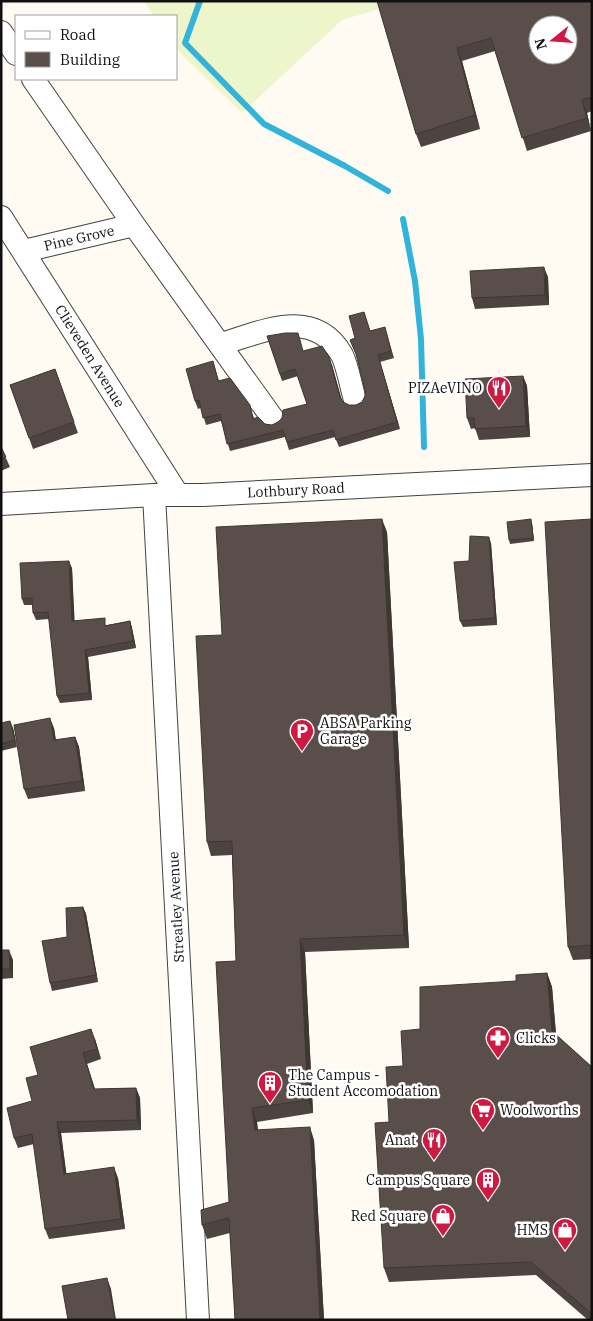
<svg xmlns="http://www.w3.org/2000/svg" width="593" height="1321" viewBox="0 0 593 1321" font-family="'IBM Plex Serif',serif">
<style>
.pitch{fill:#edf5cb}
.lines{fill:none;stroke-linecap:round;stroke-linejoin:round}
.stream{stroke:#32b4da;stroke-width:6}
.street-casing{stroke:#434343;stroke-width:24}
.street{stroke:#fff;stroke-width:22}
.wall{fill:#4d4340}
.shaded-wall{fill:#3f3734}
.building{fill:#5a4e4b;stroke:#3f3734;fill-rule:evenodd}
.labels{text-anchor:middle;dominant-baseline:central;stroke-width:5;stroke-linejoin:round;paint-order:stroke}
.street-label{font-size:14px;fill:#101010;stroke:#fff}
.poi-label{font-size:14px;fill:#101010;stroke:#fff;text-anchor:end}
</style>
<rect width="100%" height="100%" fill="#fffbf3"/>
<!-- pitch -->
<path class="pitch" d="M144 1H377L379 9 342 20 242 113 176 49V16H154Z"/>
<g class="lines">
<!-- stream -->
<path class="stream" d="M200 1 185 43 264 124 345 166 388 191
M403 219 415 281 421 339 424 447"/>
<!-- street casing -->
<g class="street-casing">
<path id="street" d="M1 32 16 54
M33 79 134 225 273 419
M1 217 178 495
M24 251 134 225
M221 344C262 332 314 306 342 355 348 367 351 387 355 400
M154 495 198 1320
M1 504 154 495H203L592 475"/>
</g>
<!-- street -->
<use href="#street" class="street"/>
</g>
<!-- wall -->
<path class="wall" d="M377 1H592V111L587 113 591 131 527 151 495 51 462 61 480 129 421 147 416 134Z
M548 277 549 305 475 309 472 298Z
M364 312 370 331 387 334 394 358 380 362 400 429 339 447 335 437 289 450 285 437 230 451 221 421 206 425 201 408 198 409 195 401 213 361 219 381 252 413 254 418 265 424 272 425 278 422 307 404 298 376 282 381 267 336 304 351 332 365 341 399 343 402 349 405H356L362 402 365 396V390L357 357 350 340 355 338Z
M55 369 78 433 33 449 10 385Z
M523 376 527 386 530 437 479 440 475 428 471 429 467 418Z
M1 447 10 467 1 471Z
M592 519V959L573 960 568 947Z
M532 523 534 541 510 544 509 540Z
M387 532 409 948 305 952 313 1113 257 1122 258 1130 314 1140 324 1320H235L230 1233 207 1239 202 1225 229 1202 236 961 232 855 211 856 207 842 222 635Z
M491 543 497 625 463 627 460 621 469 561Z
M72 568 74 621 107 625 130 621 132 628 136 648 88 657 92 700 60 703 57 696 49 619 36 620 33 613V605H24L22 599Z
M1 723 13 728 17 747 1 751Z
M54 728 56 740 75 737 79 747 85 791 28 799 24 789Z
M83 907 86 914 98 982 52 991 50 983 67 937Z
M1 950 13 960V978L1 979Z
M547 973 552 987 556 1035 592 1067V1320H588L536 1275 389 1282 384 1268 389 1122 403 1066 420 1029 516 981Z
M95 1039 101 1059 87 1064 95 1089 136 1088 140 1098 141 1130 61 1133 66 1174 118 1178 125 1229 49 1239 45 1229 34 1144 18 1148 14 1138 32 1101 38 1075Z"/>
<!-- shaded-wall -->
<path class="shaded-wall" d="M457 48 462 61 480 129 475 115Z
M582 100 587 113 591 131 587 118Z
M544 267 548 277 549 305 545 295Z
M378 355 380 362 400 429 397 422Z
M329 357 332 365 343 404 340 397Z
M523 376 527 386 530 437 526 426Z
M382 519 387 532 409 948 404 935Z
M531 519 532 523 534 541 533 538Z
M489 537 491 543 497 625 495 618Z
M69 561 72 568 75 628 72 621Z
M130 621 132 628 136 648 133 641Z
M85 650 88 657 92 700 89 693Z
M50 718 54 728 57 750 54 740Z
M10 721 13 728 17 747 15 740Z
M75 737 79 747 85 791 82 781Z
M83 907 86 914 98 982 96 975Z
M300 939 305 952 313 1113 308 1100Z
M9 950 13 960V978L10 969Z
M547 973 552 987 557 1045 552 1031Z
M91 1029 95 1039 101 1059 97 1049Z
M83 1053 87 1064 98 1099 94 1089Z
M136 1088 140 1098 141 1130 137 1120Z
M252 1108 257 1122 259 1144 255 1130Z
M57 1122 61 1133 68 1185 64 1174Z
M310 1127 314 1140 324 1320H320Z
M114 1167 118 1178 125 1229 121 1219Z
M107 1278 111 1289 116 1320H115Z"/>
<!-- building -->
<path class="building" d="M377 1H592V97L582 100 587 118 522 138 491 38 457 48 475 115 416 134ZM538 25H568V55H538Z
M544 267 545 295 472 298 470 271Z
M364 312 370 331 385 327 391 351 378 355 397 422 336 440 333 430 287 442 283 430 227 444 220 414 203 418 199 400 195 401 186 369 213 361 218 381 230 378 250 405 253 419 258 417 265 424 272 425 278 422 282 418 283 410 307 404 295 369 280 374 267 336 285 333H298L303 351 322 346 329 357 340 397 343 402 349 405H356L362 402 365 396V390L356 354 350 340 355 338 349 316Z
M55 369 74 422 29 438 10 385Z
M523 376 526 426 475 429 474 418H467L465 379Z
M1 447 6 457 1 459Z
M382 519 404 935 300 939 308 1100 252 1108 255 1130 310 1127 320 1320H235L229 1218 202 1225 201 1210 229 1202 216 962 236 961 232 841 207 842 196 636 222 635 216 527Z
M531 519 533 538 509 540 507 522Z
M592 519V945L568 947 545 522Z
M470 536 489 537 495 618 460 621 454 562 469 561Z
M69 561 72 621 105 618V626L130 621 133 641 85 650 89 693 57 696 48 612 33 613 32 598 22 599 20 563Z
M50 718 54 740 75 737 82 781 24 789 14 725Z
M10 721 15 740 1 744V723Z
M83 907 96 975 50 983 42 941 67 937 66 908Z
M1 950H9L10 969H1Z
M547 973 552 1031 592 1067V1314L531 1262 384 1268 375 1123 389 1122 386 1067 403 1066 401 1031 420 1029V987L516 981V975Z
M91 1029 97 1049 83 1053 94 1089 136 1088 137 1120 57 1122 64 1174 114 1167 121 1219 45 1229 32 1134 14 1138 7 1108 32 1101 26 1078 38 1075 30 1047Z
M107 1278 115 1320H68L62 1286Z"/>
<!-- icons -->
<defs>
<g id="restaurant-pin" transform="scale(1.25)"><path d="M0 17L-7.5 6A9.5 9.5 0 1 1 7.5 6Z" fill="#cf1941" stroke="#fff"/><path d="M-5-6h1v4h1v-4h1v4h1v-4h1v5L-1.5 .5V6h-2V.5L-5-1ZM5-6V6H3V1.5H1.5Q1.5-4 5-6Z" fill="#fff"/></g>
<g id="parking-pin" transform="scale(1.25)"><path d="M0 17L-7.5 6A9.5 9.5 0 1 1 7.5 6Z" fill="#cf1941" stroke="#fff"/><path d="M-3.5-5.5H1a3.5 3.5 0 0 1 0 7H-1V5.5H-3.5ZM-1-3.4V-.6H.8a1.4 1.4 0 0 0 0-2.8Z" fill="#fff"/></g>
<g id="pharmacy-pin" transform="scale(1.25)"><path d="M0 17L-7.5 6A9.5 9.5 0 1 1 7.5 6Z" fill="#cf1941" stroke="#fff"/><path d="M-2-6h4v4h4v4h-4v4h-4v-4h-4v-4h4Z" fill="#fff"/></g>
<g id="building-pin" transform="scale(1.25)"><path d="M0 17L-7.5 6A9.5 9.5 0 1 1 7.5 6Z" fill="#cf1941" stroke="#fff"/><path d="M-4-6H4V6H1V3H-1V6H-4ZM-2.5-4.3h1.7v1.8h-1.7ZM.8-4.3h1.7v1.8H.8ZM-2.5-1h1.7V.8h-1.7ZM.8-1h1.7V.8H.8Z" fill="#fff"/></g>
<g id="supermarket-pin" transform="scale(1.25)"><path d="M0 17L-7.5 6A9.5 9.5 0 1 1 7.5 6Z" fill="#cf1941" stroke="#fff"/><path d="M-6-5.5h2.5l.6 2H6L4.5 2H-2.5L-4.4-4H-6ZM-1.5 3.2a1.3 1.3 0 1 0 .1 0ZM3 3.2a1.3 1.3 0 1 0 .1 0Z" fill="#fff"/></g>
<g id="shop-pin" transform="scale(1.25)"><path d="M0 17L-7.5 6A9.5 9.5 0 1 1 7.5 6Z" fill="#cf1941" stroke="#fff"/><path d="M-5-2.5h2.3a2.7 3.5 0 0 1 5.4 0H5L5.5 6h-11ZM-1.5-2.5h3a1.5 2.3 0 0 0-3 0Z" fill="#fff"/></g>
</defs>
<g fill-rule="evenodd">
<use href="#restaurant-pin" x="499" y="388"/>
<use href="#parking-pin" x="302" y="731"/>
<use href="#pharmacy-pin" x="498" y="1038"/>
<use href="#building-pin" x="270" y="1083"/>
<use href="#supermarket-pin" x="483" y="1110"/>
<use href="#restaurant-pin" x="434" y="1140"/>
<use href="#building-pin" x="488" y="1180"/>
<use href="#shop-pin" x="443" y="1216"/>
<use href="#shop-pin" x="565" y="1230"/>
</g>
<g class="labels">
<!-- street labels -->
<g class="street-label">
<text transform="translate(79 238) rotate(-13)">Pine Grove</text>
<text transform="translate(90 356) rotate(58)">Clieveden Avenue</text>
<text transform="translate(296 490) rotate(-3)">Lothbury Road</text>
<text transform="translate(176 907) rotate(-93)">Streatley Avenue</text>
</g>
<!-- poi labels -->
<g class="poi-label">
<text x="482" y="388">PIZAeVINO</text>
<text x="320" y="723" text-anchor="start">ABSA Parking<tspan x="320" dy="16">Garage</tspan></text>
<text x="516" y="1038" text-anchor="start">Clicks</text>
<text x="288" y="1075" text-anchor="start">The Campus -<tspan x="288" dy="16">Student Accomodation</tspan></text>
<text x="500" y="1110" text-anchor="start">Woolworths</text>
<text x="416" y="1140">Anat</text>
<text x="470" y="1180">Campus Square</text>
<text x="426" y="1216">Red Square</text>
<text x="548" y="1230">HMS</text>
</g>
</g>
<!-- border -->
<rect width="593" height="1321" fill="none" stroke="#101010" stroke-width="5"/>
<!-- legend -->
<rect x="15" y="15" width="162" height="65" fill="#ffffff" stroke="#9f9f9f"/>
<rect x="25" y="31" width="25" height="8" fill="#ffffff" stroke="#9f9f9f"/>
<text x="60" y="40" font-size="15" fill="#101010">Road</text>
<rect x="25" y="52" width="25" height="15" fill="#5a4e4b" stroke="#9f9f9f"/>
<text x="60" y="65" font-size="15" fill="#101010">Building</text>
<!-- north arrow -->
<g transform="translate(553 40) rotate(253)"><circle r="24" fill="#ffffff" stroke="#9f9f9f"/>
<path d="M0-4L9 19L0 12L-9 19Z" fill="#cf1941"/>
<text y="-8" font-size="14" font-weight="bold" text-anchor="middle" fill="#101010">N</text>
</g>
</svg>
